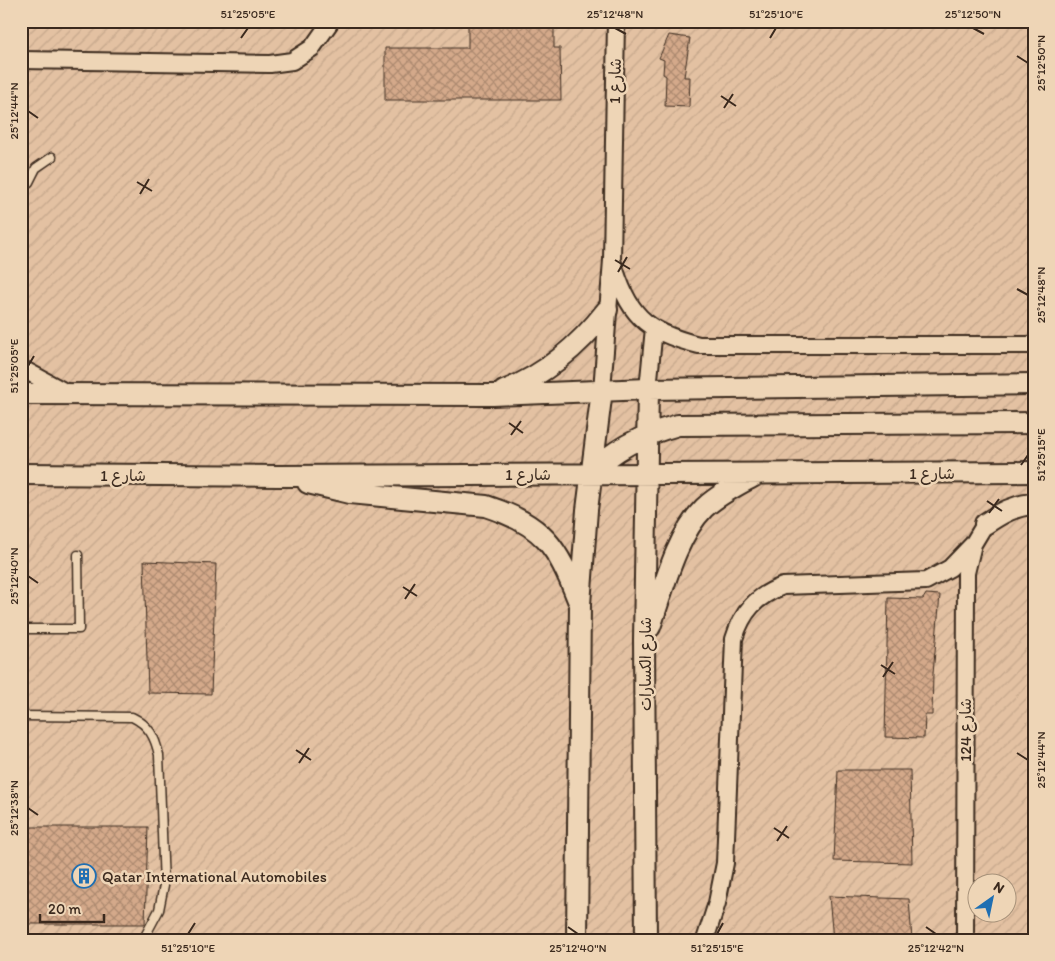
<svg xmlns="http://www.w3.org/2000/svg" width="1055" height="961" viewBox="0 0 1055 961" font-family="Itim,'Playpen Sans Arabic',sans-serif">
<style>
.industrial{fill:url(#industrial-furrows);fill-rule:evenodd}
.building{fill:url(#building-cross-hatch);stroke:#3b2a1e}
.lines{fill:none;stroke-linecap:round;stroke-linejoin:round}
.service-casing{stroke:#3b2a1e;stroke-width:11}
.minor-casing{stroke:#3b2a1e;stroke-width:20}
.tertiary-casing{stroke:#3b2a1e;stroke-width:24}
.service{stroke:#eed5b6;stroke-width:8}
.minor{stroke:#eed5b6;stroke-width:16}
.tertiary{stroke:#eed5b6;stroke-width:20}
.ticks{fill:none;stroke:#3b2a1e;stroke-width:2}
.labels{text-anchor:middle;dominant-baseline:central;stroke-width:5;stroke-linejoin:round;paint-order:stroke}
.street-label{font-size:16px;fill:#3b2a1e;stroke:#eed5b6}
.poi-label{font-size:16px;fill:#3b2a1e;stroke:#eed5b6;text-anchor:start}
.neatline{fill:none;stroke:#3b2a1e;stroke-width:2}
.ticks-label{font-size:12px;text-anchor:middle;fill:#3b2a1e}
</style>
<defs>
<pattern id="industrial-furrows" width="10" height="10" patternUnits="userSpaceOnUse" patternTransform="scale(1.25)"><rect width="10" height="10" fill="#e3c1a2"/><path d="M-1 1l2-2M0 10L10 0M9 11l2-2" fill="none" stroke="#c4a68b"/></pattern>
<pattern id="building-cross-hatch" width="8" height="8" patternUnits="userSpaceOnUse" patternTransform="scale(1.25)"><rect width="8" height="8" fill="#d4a98a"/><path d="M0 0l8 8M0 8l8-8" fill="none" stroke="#ad8a70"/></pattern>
</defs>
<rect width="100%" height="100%" fill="#edd0b0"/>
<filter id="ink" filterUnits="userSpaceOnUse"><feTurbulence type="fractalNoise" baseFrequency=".02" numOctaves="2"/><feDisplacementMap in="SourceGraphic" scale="10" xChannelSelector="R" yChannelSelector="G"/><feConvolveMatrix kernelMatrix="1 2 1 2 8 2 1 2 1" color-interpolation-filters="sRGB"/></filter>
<g filter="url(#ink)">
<!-- industrial -->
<path class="industrial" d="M21 21H1034V940H21ZM978 884H1008V914H978Z"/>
<!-- building -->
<path class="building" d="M468 21H554V48H560L561 100H385V48H468Z
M669 35 690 38 684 77H690L689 107 665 106 666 76 663 74 664 60 659 58Z
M144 561 216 564 211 694 148 693Z
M926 594 940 595 933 674 932 715H925L924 738 885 737 888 598 923 599Z
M838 770H910L912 863 834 861Z
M21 827H148L145 924H21Z
M829 896 909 899 912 940H833Z"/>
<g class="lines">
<!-- service casing -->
<g class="service-casing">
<path id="service" d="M21 189 29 182 36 168 52 157
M21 629H79L78 555
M21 716 132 717C149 725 155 737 159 755L164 885 159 910 143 940"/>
</g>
<!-- minor casing -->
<g class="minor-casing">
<path id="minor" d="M21 60 270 64 292 61 312 48 331 21
M612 260C628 314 643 331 699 345H1034
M21 368 69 394
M648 389 654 328
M602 390 612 260 616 21
M705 940 717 903 725 863 734 639C742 612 756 596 783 586L926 581 950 568 973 544
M965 940 966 573 973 544 985 524"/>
</g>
<!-- tertiary casing -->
<g class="tertiary-casing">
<path id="tertiary" d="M504 391C547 374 579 346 607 310
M21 394 493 395 648 389 1034 384
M591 473C614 448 645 434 678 425L1034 423
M21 474 279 476 1034 472
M308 483 350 493 486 506C544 525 557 546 578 600
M985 524C1001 513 1015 505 1034 504
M650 627C663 590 676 536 704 508 719 494 738 485 756 475
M577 940 580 604 587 510 602 390
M646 940 644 640 648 389"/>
</g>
<!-- service -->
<use href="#service" class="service"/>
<!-- minor -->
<use href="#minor" class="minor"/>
<!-- tertiary -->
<use href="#tertiary" class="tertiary"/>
</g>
</g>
<!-- ticks -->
<path class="ticks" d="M615 28 626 34M973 28 984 34M241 38 248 28M770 38 776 28M1017 56 1028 63M721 96 736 106M724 108 733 94M28 111 38 118M137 182 152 191M140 194 149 179M615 260 630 269M618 272 627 257M1017 289 1028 295M28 366 34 356M509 423 523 433M511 435 521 421M1021 465 1028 455M987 501 1002 511M989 513 999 499M28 576 38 583M403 587 417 596M405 599 415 584M881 665 895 674M883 677 893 662M296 750 311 760M1017 753 1028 760M299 763 309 748M28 808 38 815M774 828 789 838M777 841 787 826M568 927 578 934M926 927 936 934M188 934 195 923M717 934 723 923"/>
<!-- icons -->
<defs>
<g id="building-ring" transform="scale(1.25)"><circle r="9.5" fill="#eed5b6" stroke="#1f6fb2" stroke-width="1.5"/><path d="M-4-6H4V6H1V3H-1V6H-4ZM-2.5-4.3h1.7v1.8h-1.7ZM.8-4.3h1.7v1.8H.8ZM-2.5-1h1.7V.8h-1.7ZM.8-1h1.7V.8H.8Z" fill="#1f6fb2"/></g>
</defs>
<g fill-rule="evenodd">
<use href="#building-ring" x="84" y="876"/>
</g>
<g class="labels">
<!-- street labels -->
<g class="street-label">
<text transform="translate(615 81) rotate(-89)">شارع 1</text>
<text x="932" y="473">شارع 1</text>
<text x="528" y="474">شارع 1</text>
<text x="123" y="475">شارع 1</text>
<text transform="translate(645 664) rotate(-90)">شارع الكسارات</text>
<text transform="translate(965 730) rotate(-90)">شارع 124</text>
</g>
<!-- poi labels -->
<g class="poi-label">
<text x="102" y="876">Qatar International Automobiles</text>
</g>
</g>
<!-- margin -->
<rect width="1055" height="961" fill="none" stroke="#eed5b6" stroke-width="55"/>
<!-- north arrow -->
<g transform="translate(992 898) rotate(33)"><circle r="24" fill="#eed5b6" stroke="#a69179"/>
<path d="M0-4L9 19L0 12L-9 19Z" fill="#1f6fb2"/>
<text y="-8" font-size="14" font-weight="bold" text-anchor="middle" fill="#3b2a1e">N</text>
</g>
<!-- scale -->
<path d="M40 914v8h64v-8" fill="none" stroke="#3b2a1e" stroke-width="2.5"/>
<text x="48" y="914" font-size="15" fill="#3b2a1e" stroke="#eed5b6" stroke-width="4" paint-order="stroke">20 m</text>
<rect x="28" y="28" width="1000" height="906" class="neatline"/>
<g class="ticks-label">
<text x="248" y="18">51°25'05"E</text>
<text x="615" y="18">25°12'48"N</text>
<text x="776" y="18">51°25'10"E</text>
<text x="973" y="18">25°12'50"N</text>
<text transform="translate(1041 63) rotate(-90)" y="4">25°12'50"N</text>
<text transform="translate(14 111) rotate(-90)" y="4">25°12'44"N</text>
<text transform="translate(1041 295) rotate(-90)" y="4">25°12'48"N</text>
<text transform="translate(14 366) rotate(-90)" y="4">51°25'05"E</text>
<text transform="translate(1041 455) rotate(-90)" y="4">51°25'15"E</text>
<text transform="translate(14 576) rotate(-90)" y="4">25°12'40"N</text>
<text transform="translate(1041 760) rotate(-90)" y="4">25°12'44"N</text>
<text transform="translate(14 808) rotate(-90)" y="4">25°12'38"N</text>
<text x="188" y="952">51°25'10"E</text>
<text x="578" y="952">25°12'40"N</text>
<text x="717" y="952">51°25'15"E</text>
<text x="936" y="952">25°12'42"N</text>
</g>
</svg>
